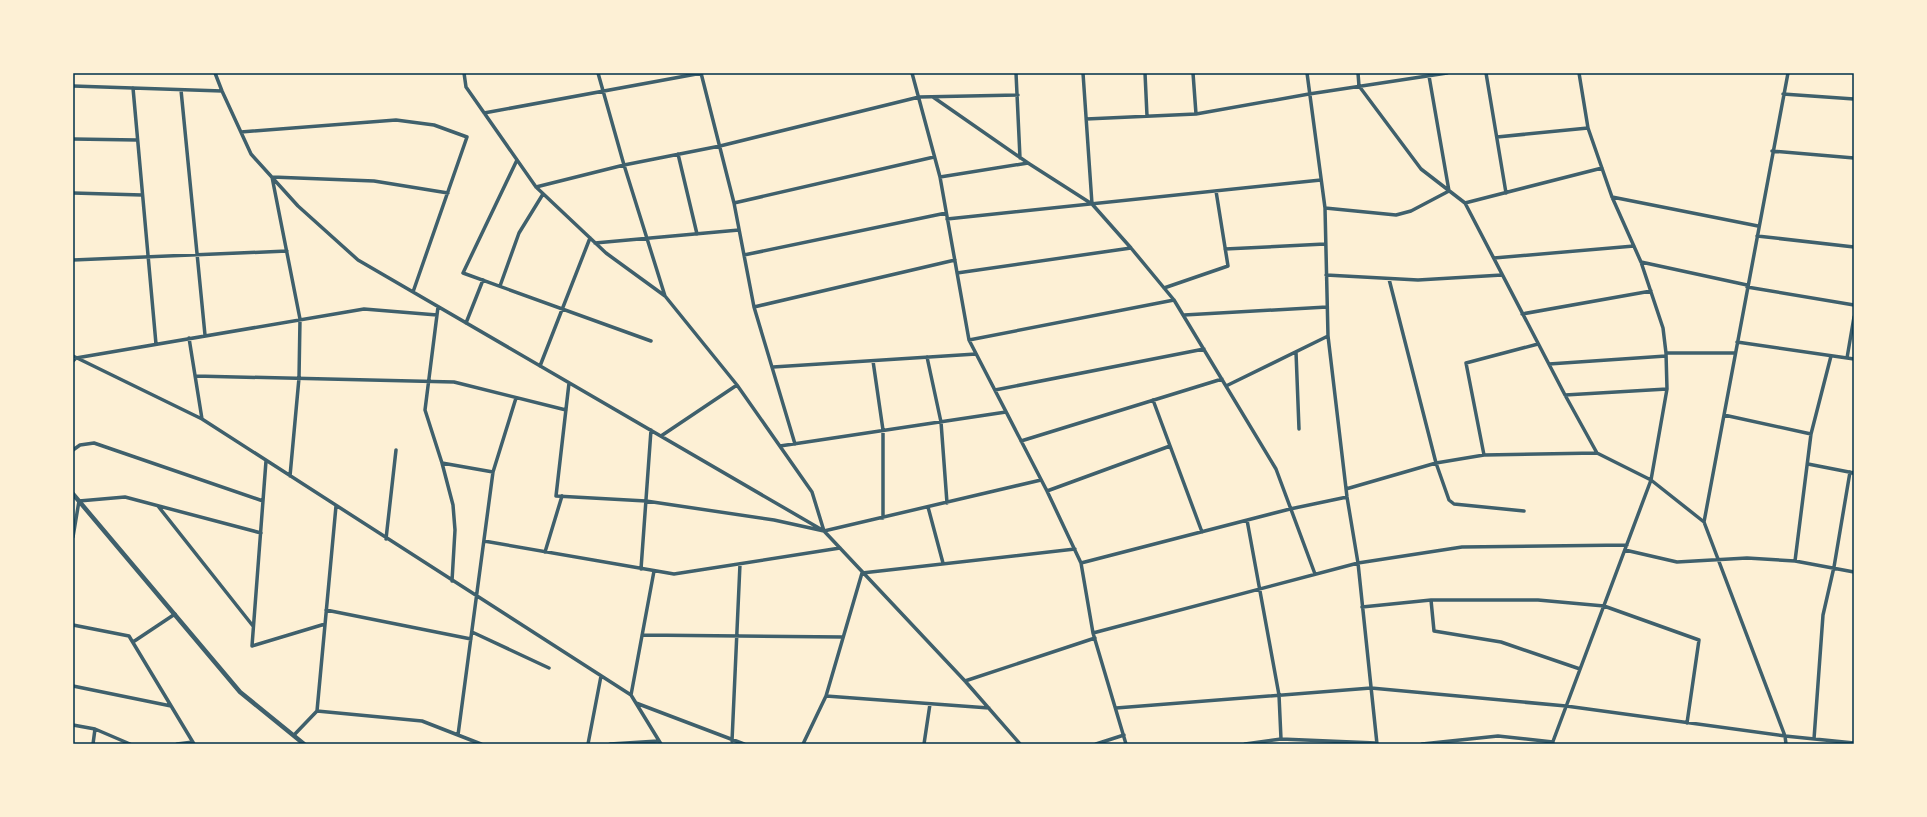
<svg xmlns="http://www.w3.org/2000/svg" width="1927" height="817" viewBox="0 0 1927 817" font-family="Mulish,sans-serif">
<style>
.lines{fill:none;stroke-linecap:round;stroke-linejoin:round}
.minor{stroke:#3f606c;stroke-width:3.5}
.tertiary{stroke:#3f606c;stroke-width:4.5}
.neatline{fill:none;stroke:#003049;stroke-width:1.5}
</style>
<rect width="100%" height="100%" fill="#fdf0d5"/>
<g class="lines">
<!-- minor -->
<path class="minor" d="M215 73 222 91 251 154 298 206 358 260 824 531 965 681 1020 744
M464 73 466 87 536 187 606 253 665 296 737 385 812 492 824 531
M598 73 624 165 665 296
M701 73 734 203 754 307 795 444
M912 73 940 177 969 340 1047 491 1081 563 1093 633 1126 744
M1016 73 1020 158
M1083 73 1092 204
M1145 73 1147 116
M1193 73 1196 114
M1307 73 1325 208 1328 336 1347 497 1358 563 1377 744
M1358 73 1359 86 1421 169 1465 203 1565 395 1597 453 1651 480 1704 522 1785 736 1786 744
M1486 73 1506 193
M73 86 222 91
M133 88 156 344
M181 90 205 335
M1783 94 1854 99
M933 97 1028 163 1092 204 1131 248 1174 300 1276 469 1315 574
M484 113 702 73
M1086 119 1196 114 1309 94 1447 73
M241 132 396 120 434 125 467 137 413 292
M1497 137 1588 128
M73 139 137 140
M1772 151 1854 158
M678 154 697 234
M517 160 463 273 651 341
M940 177 1028 163
M536 187 624 165 720 146 919 97 1018 95
M73 193 142 195
M1612 197 1758 226
M734 203 934 157
M1465 203 1602 168
M1325 208 1396 215 1411 211 1449 191 1429 76
M947 219 1321 180
M1757 236 1854 247
M595 243 739 230
M1225 249 1325 244
M744 255 946 213
M1494 258 1634 246
M73 260 287 251
M1641 262 1747 285
M957 273 1131 248
M1326 275 1418 280 1502 275
M1389 279 1436 463 1449 500 1454 504 1524 511
M500 286 519 233 543 194
M1747 287 1854 305
M1164 288 1228 266 1216 191
M438 307 425 410 442 463 453 505 455 530 452 581
M754 307 955 260
M1522 314 1651 291
M1184 315 1327 307
M466 323 483 280
M189 338 202 419
M969 340 1174 300
M1737 342 1854 359
M1296 352 1299 429
M1666 353H1735
M73 356 202 419 631 695 661 744
M927 357 941 422 947 503
M1847 358 1854 317
M73 361 76 358 364 309 437 315
M873 361 883 430V518
M1549 364 1666 356
M540 366 590 238
M773 367 976 354
M195 376 454 382 566 410
M569 383 556 496 646 501 774 520 824 531 1041 480
M1226 386 1328 336
M995 390 1204 349
M1565 395 1667 389
M1153 400 1202 532
M1724 415 1811 434
M661 436 737 385
M1021 441 1222 379
M780 446 1006 412
M73 450 80 445 94 443 263 501
M1484 455 1466 363 1538 344
M266 461 252 646 325 624
M442 463 493 472
M1808 464 1854 473
M290 476 299 378 300 319 272 177 374 181 448 193
M1346 489 1436 463 1484 455 1597 453
M1047 491 1170 446
M158 506 253 626
M928 507 943 563
M1247 520 1279 695 1281 739
M1704 522 1788 73
M73 537 79 501 125 497 261 533
M386 539 396 450
M484 541 674 574 840 548
M1625 550 1677 562 1747 558 1795 561 1854 572
M545 552 562 496
M1795 561 1811 434 1831 356
M1081 563 1290 509 1347 497
M641 569 651 430
M1431 600 1434 631 1501 642 1580 669
M1362 607 1431 600H1538L1604 606 1699 640 1687 723
M326 610 471 639
M73 625 129 636 194 744
M472 632 549 668
M1093 633 1358 563 1462 547 1627 545
M642 635 843 637
M133 642 175 614
M965 681 1095 638
M73 686 171 706
M631 695 654 571
M826 696 989 708
M636 703 744 744
M1116 708 1371 688 1566 706 1785 736 1854 743
M317 711 422 721 481 744
M73 725 95 729 130 744
M294 735 317 711 336 506
M458 735 493 472 516 398
M1814 739 1823 615 1834 567 1850 472
M732 741 740 564
M93 744 95 729
M177 744 193 742
M588 744 601 676
M610 744 658 741
M803 744 826 696 862 573 1075 549
M924 744 930 704
M1096 744 1124 735
M1245 744 1281 739 1376 743
M1422 744 1498 736 1553 742
M1552 744 1651 480 1667 389 1666 353 1663 328 1641 262 1612 197 1588 128 1579 73"/>
<!-- tertiary -->
<path class="tertiary" d="M73 494 240 692 304 744"/>
</g>
<!-- border -->
<rect width="1927" height="817" fill="none" stroke="#fdf0d5" stroke-width="148"/>
<rect x="74" y="74" width="1779" height="669" class="neatline"/>
</svg>
